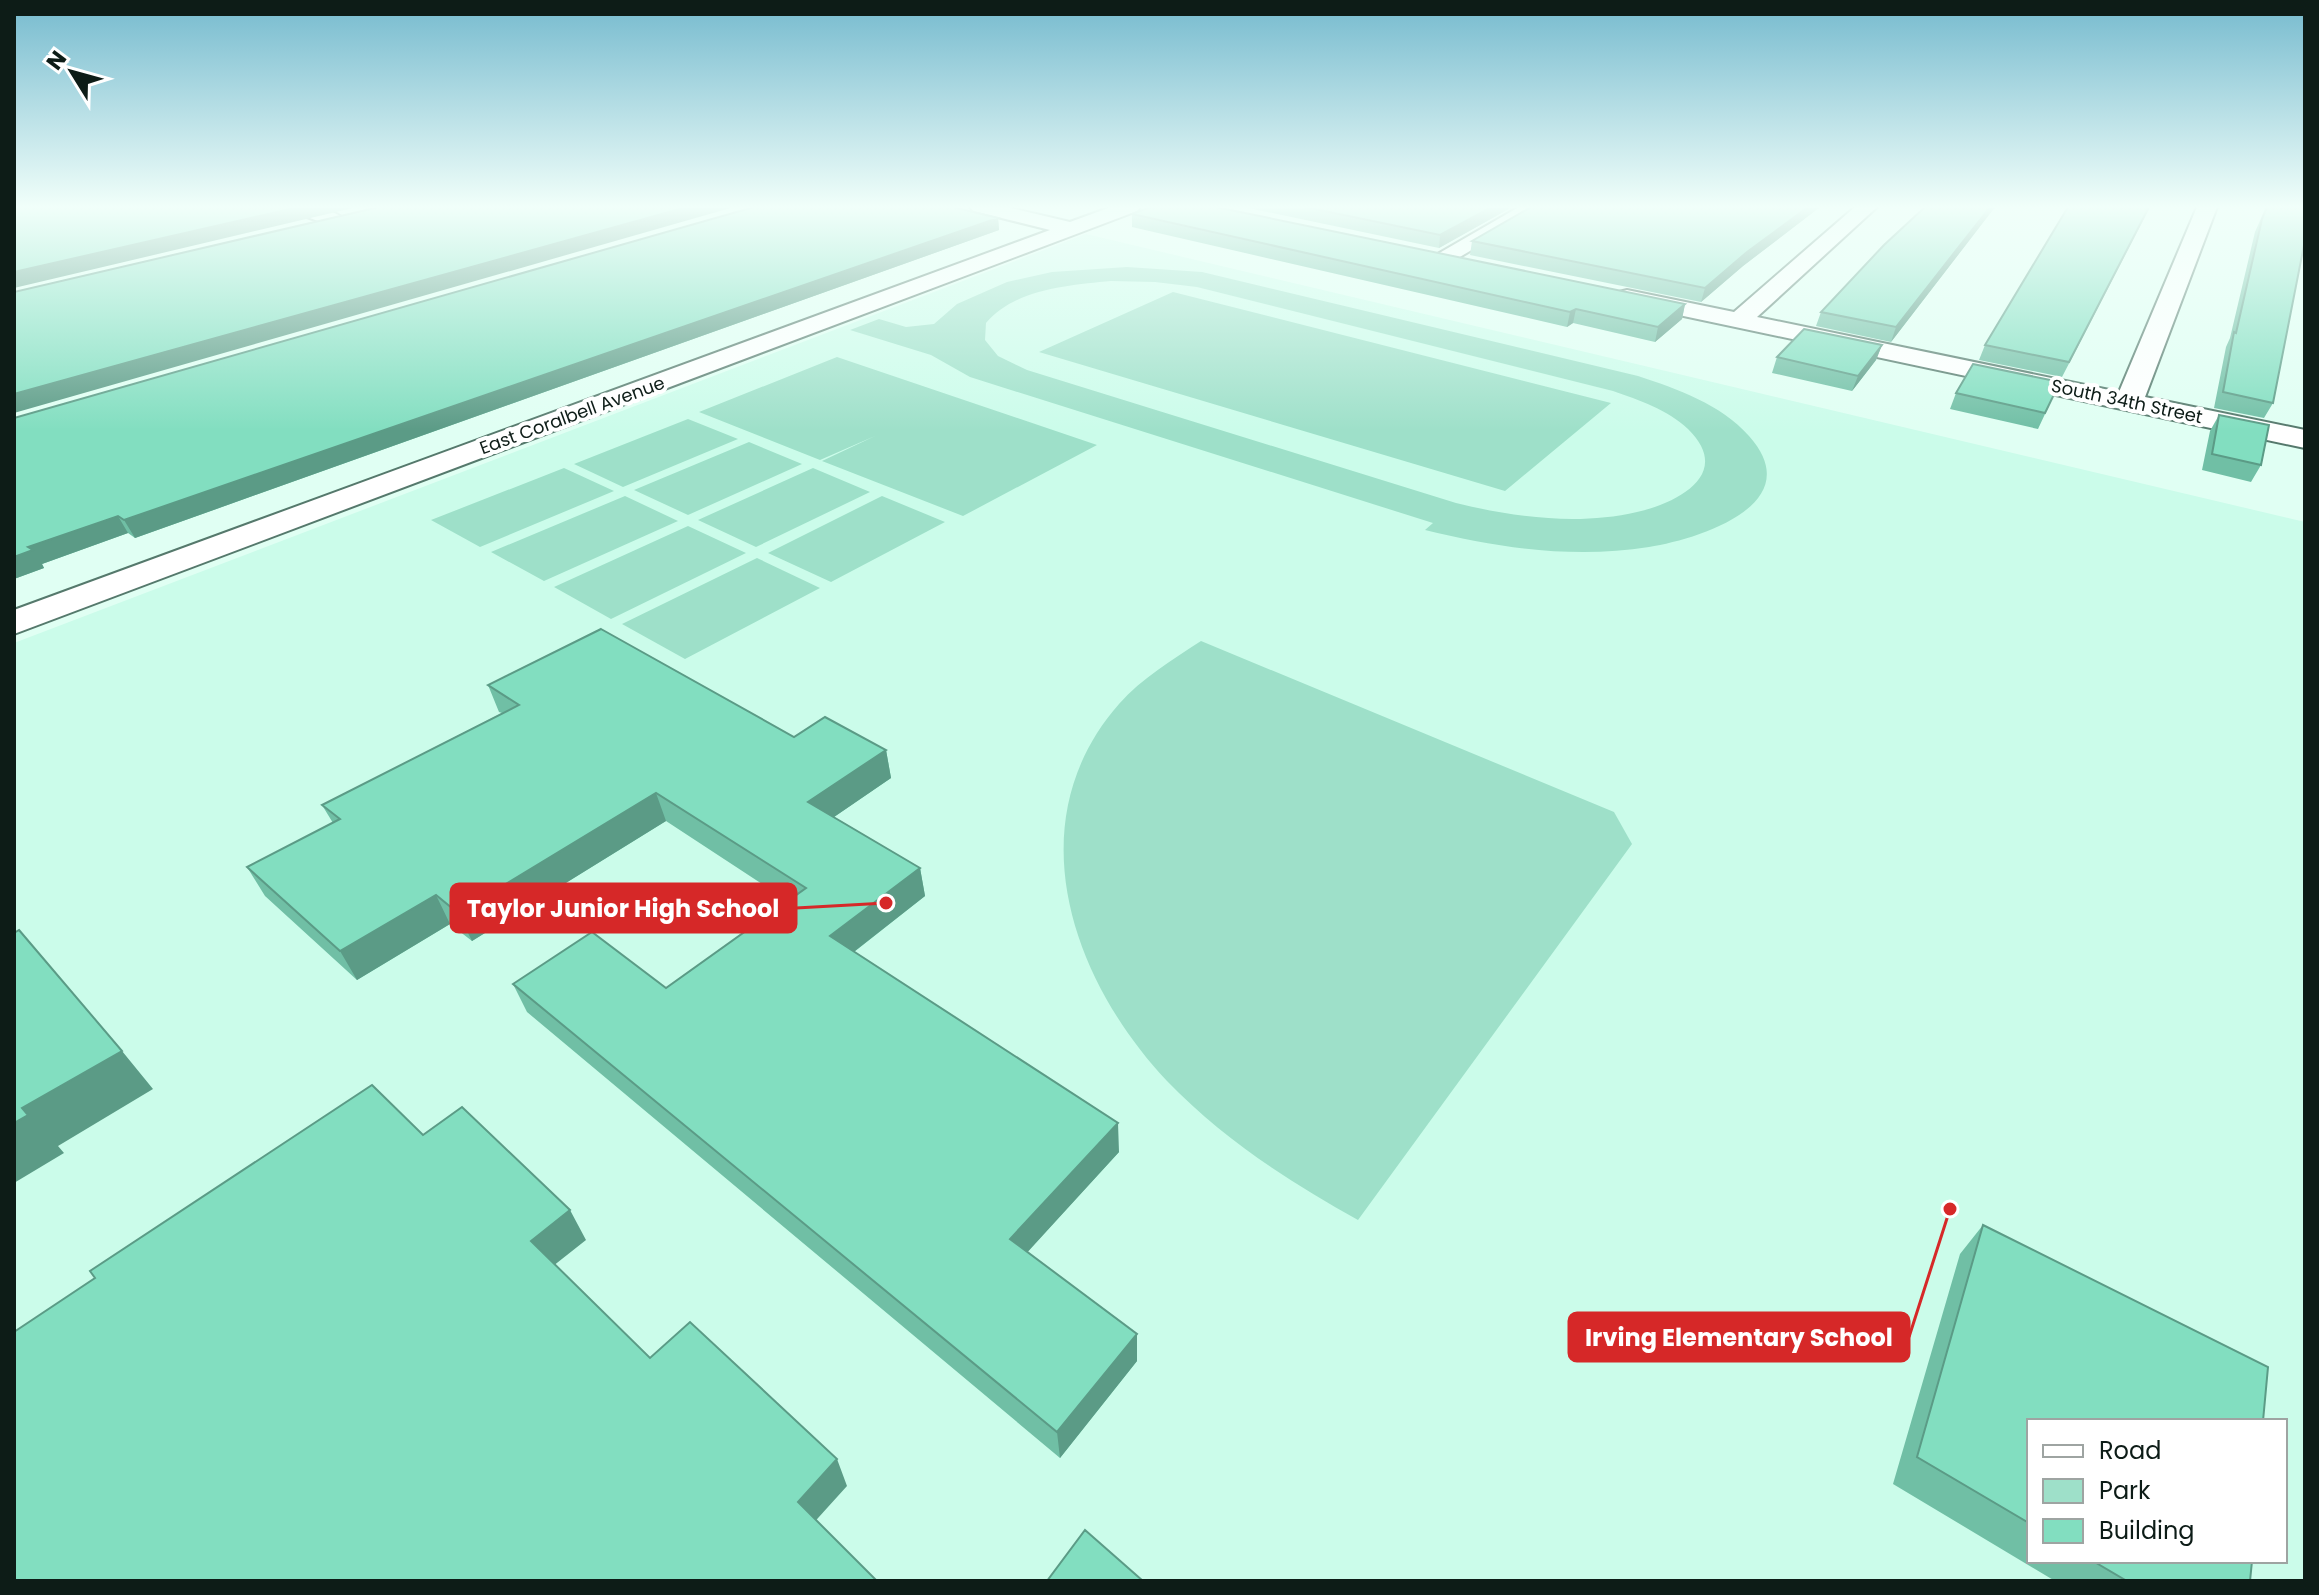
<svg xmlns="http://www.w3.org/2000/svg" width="2319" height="1595" viewBox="0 0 2319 1595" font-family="Poppins,sans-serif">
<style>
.built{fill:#cbfcea;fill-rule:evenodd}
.green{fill:#9ee0c9;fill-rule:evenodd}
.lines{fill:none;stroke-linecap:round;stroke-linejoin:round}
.minor-casing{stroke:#55796c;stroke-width:4}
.minor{fill:#fff;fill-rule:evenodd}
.wall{fill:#70bfa5}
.shaded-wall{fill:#5b9b86}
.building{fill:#82dec0;stroke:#5b9b86;stroke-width:2}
.labels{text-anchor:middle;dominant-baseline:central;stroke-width:8;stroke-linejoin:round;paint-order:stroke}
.far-street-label{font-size:18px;fill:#0d1c17;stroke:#fff}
.leader{fill:none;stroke:#d62828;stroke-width:3}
.callout-dot{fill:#d62828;stroke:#fff;stroke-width:3}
.callout{fill:#d62828;stroke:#d62828;stroke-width:3}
.callout-label{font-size:24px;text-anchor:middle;font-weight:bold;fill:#fff}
</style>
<rect width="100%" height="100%" fill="#e0fff3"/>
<!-- built -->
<path class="built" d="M1086 234 2305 522V1581H14V643ZM2029 1421H2285V1561H2029Z"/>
<!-- green -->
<path class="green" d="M1127 267 1202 272 1638 376C1677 389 1721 404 1749 436 1810 504 1699 539 1649 547 1574 559 1498 548 1425 530L1433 523 970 377 931 355 850 330 879 319 906 327 934 324 957 304 1007 282 1052 272ZM1111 281 1155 282 1197 287 1613 391C1639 400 1668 410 1688 429 1734 474 1677 503 1637 512 1577 526 1514 517 1456 503L1027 370 998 356 985 340 986 323C1015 289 1069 285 1111 281Z
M1173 292 1611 403 1505 491 1039 352Z
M837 357 1097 445 963 516 822 461 875 436 820 460 699 412Z
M688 419 738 439 623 487 574 464Z
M749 442 802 464 688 515 634 490Z
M564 468 614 491 480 547 431 520Z
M813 468 870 492 756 547 698 520Z
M625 496 678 521 544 581 491 552Z
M882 496 945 522 831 582 768 553Z
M688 526 746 553 611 619 554 587Z
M757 558 820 588 685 659 622 624Z
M1201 641 1614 812 1632 844 1358 1220C1288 1181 1223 1139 1167 1081 1071 979 1016 821 1119 704 1142 678 1172 660 1201 641Z"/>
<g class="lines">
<!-- minor casing -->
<g class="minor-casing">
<path id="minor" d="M287 207C308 207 333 207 348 222L338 228 290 211Z
M970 207H1006L1070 222 1111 207H1140L1137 211 1079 233 14 634V610L1050 230 973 211Z
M1519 207H1544L1448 264 1440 265 1429 259Z
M1855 207H1877L1757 317 2119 392 2197 207H2217L2145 397 2305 430V448L1627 304 1619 302 1615 297 1619 292 1627 290 1734 312Z"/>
</g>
<!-- minor -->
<use href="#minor" class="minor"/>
</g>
<!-- wall -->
<path class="wall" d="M1244 207H1512L1439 248Z
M1531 207H1820L1743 266 1701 302 1470 255 1472 241Z
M1925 207H1995L1891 342 1816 326 1821 312Z
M2150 207 2062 377 1979 360 1985 345Z
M2266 207H2305V250L2303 249 2273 403 2264 418 2214 408 2226 347 2230 338 2255 232Z
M1132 214 1685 304 1682 319 1655 342 1573 323 1567 327 1132 227Z
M998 218 999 230 135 538 128 533 42 564 44 568 14 579V418Z
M1882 345 1876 360 1852 391 1772 373 1777 357Z
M2060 382 2038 429 1950 409 1956 393Z
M2219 415 2261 465 2251 482 2202 470 2210 431Z
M488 685 794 737 886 750 891 778 834 817 920 868 925 896 854 952 1119 1152 1027 1252 1137 1361 1060 1458 527 1012 513 984 666 988 788 901 666 821 472 941 450 924 357 980 265 896 247 867 333 823 322 805 502 713 499 712Z
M1983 1225 2029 1421V1561H2252L2250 1581H2055L1893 1484 1960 1254Z"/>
<!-- shaded-wall -->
<path class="shaded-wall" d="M299 207H357L14 288V272Z
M687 207H734L14 413V394Z
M1492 207H1512L1439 248 1440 235Z
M1808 207H1820L1743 266 1701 302 1705 288 1747 252Z
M1990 207H1995L1891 342 1896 327Z
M998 218 999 230 135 538 124 520Z
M1685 304 1682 319 1655 342 1658 327Z
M1576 309 1573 323 1567 327 1570 312Z
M1882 345 1876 360 1852 391 1858 376Z
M118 516 128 533 42 564 44 568 14 579V557L28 547Z
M886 750 891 778 815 830 808 802Z
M656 793 666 821 472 941 458 913Z
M920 868 925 896 837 965 830 936Z
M436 895 450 924 357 980 340 951Z
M122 1051 153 1089 58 1146 64 1153 14 1183V1123L22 1108Z
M1118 1123 1119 1152 1014 1267 1010 1239Z
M570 1210 586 1240 548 1270 531 1241Z
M1137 1334V1361L1060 1458 1057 1432Z
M837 1459 847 1486 809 1528 798 1502Z"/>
<!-- building -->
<path class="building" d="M19 207H299L14 272V208Z
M379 207H687L14 394V292Z
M754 207H953L998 218 124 520 118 516 28 547 33 550 14 557V418Z
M1150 207H1216L1685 304 1658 327 1576 309 1570 312 1132 214Z
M1305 207H1492L1440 235Z
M1531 207H1808L1747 252 1705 288 1472 241Z
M1925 207H1990L1896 327 1821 312 1884 245Z
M2068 207H2149L2069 362 1985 345Z
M2267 207H2305V240L2273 403 2223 392 2234 332 2236 333 2262 219Z
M1804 329 1882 345 1858 376 1777 357Z
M1973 364 2060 382 2045 413 1956 393Z
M2219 415 2269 425 2261 465 2212 454Z
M601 629 794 737 825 717 886 750 808 802 920 868 830 936 1118 1123 1010 1239 1137 1334 1057 1432 513 984 592 932 666 988 806 888 656 793 458 913 436 895 340 951 247 867 340 819 322 805 519 705 488 685Z
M19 930 122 1051 22 1108 28 1115 14 1123V933Z
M372 1085 423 1135 462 1107 570 1210 531 1241 650 1358 690 1322 837 1459 798 1502 877 1581H14V1332L95 1278 90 1271Z
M1983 1225 2268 1367 2263 1421H2029V1523L1917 1457Z
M1085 1530 1143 1581H1047Z
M2093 1561H2252L2250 1581H2127Z"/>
<!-- sky -->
<linearGradient id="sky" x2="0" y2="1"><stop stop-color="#75bace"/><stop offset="0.48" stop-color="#f1fffa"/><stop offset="1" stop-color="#f1fffa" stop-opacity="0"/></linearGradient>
<rect width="2319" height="431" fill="url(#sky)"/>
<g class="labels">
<!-- far-street labels -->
<g class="far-street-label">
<text transform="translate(2127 401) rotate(12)">South 34th Street</text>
<text transform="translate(572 415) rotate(-20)">East Coralbell Avenue</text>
</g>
</g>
<!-- callouts -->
<path class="leader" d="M886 903L796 908M1950 1209L1909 1337"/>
<g class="callout-dot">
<circle cx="886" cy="903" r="8"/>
<circle cx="1950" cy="1209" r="8"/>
</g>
<g class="callout">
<rect x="451" y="884" width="345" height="48" rx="8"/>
<rect x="1569" y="1313" width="340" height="48" rx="8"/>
</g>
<g class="callout-label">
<text x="623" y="917">Taylor Junior High School</text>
<text x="1739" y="1346">Irving Elementary School</text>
</g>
<!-- border -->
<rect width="2319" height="1595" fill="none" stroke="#0d1c17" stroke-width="32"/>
<!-- legend -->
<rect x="2027" y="1419" width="260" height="144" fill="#ffffff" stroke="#9ea4a2" stroke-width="2"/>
<rect x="2043" y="1445" width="40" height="12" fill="#ffffff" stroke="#9ea4a2" stroke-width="2"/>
<text x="2099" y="1459" font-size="24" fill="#0d1c17">Road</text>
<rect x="2043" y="1479" width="40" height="24" fill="#9ee0c9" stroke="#9ea4a2" stroke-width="2"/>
<text x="2099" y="1499" font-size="24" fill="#0d1c17">Park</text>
<rect x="2043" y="1519" width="40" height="24" fill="#82dec0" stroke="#9ea4a2" stroke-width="2"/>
<text x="2099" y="1539" font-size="24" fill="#0d1c17">Building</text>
<!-- north arrow -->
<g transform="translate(72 72) rotate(307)" stroke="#ffffff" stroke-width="6" paint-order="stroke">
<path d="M0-6L14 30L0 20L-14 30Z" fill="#0d1c17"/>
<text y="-12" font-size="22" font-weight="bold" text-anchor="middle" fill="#0d1c17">N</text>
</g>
</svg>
